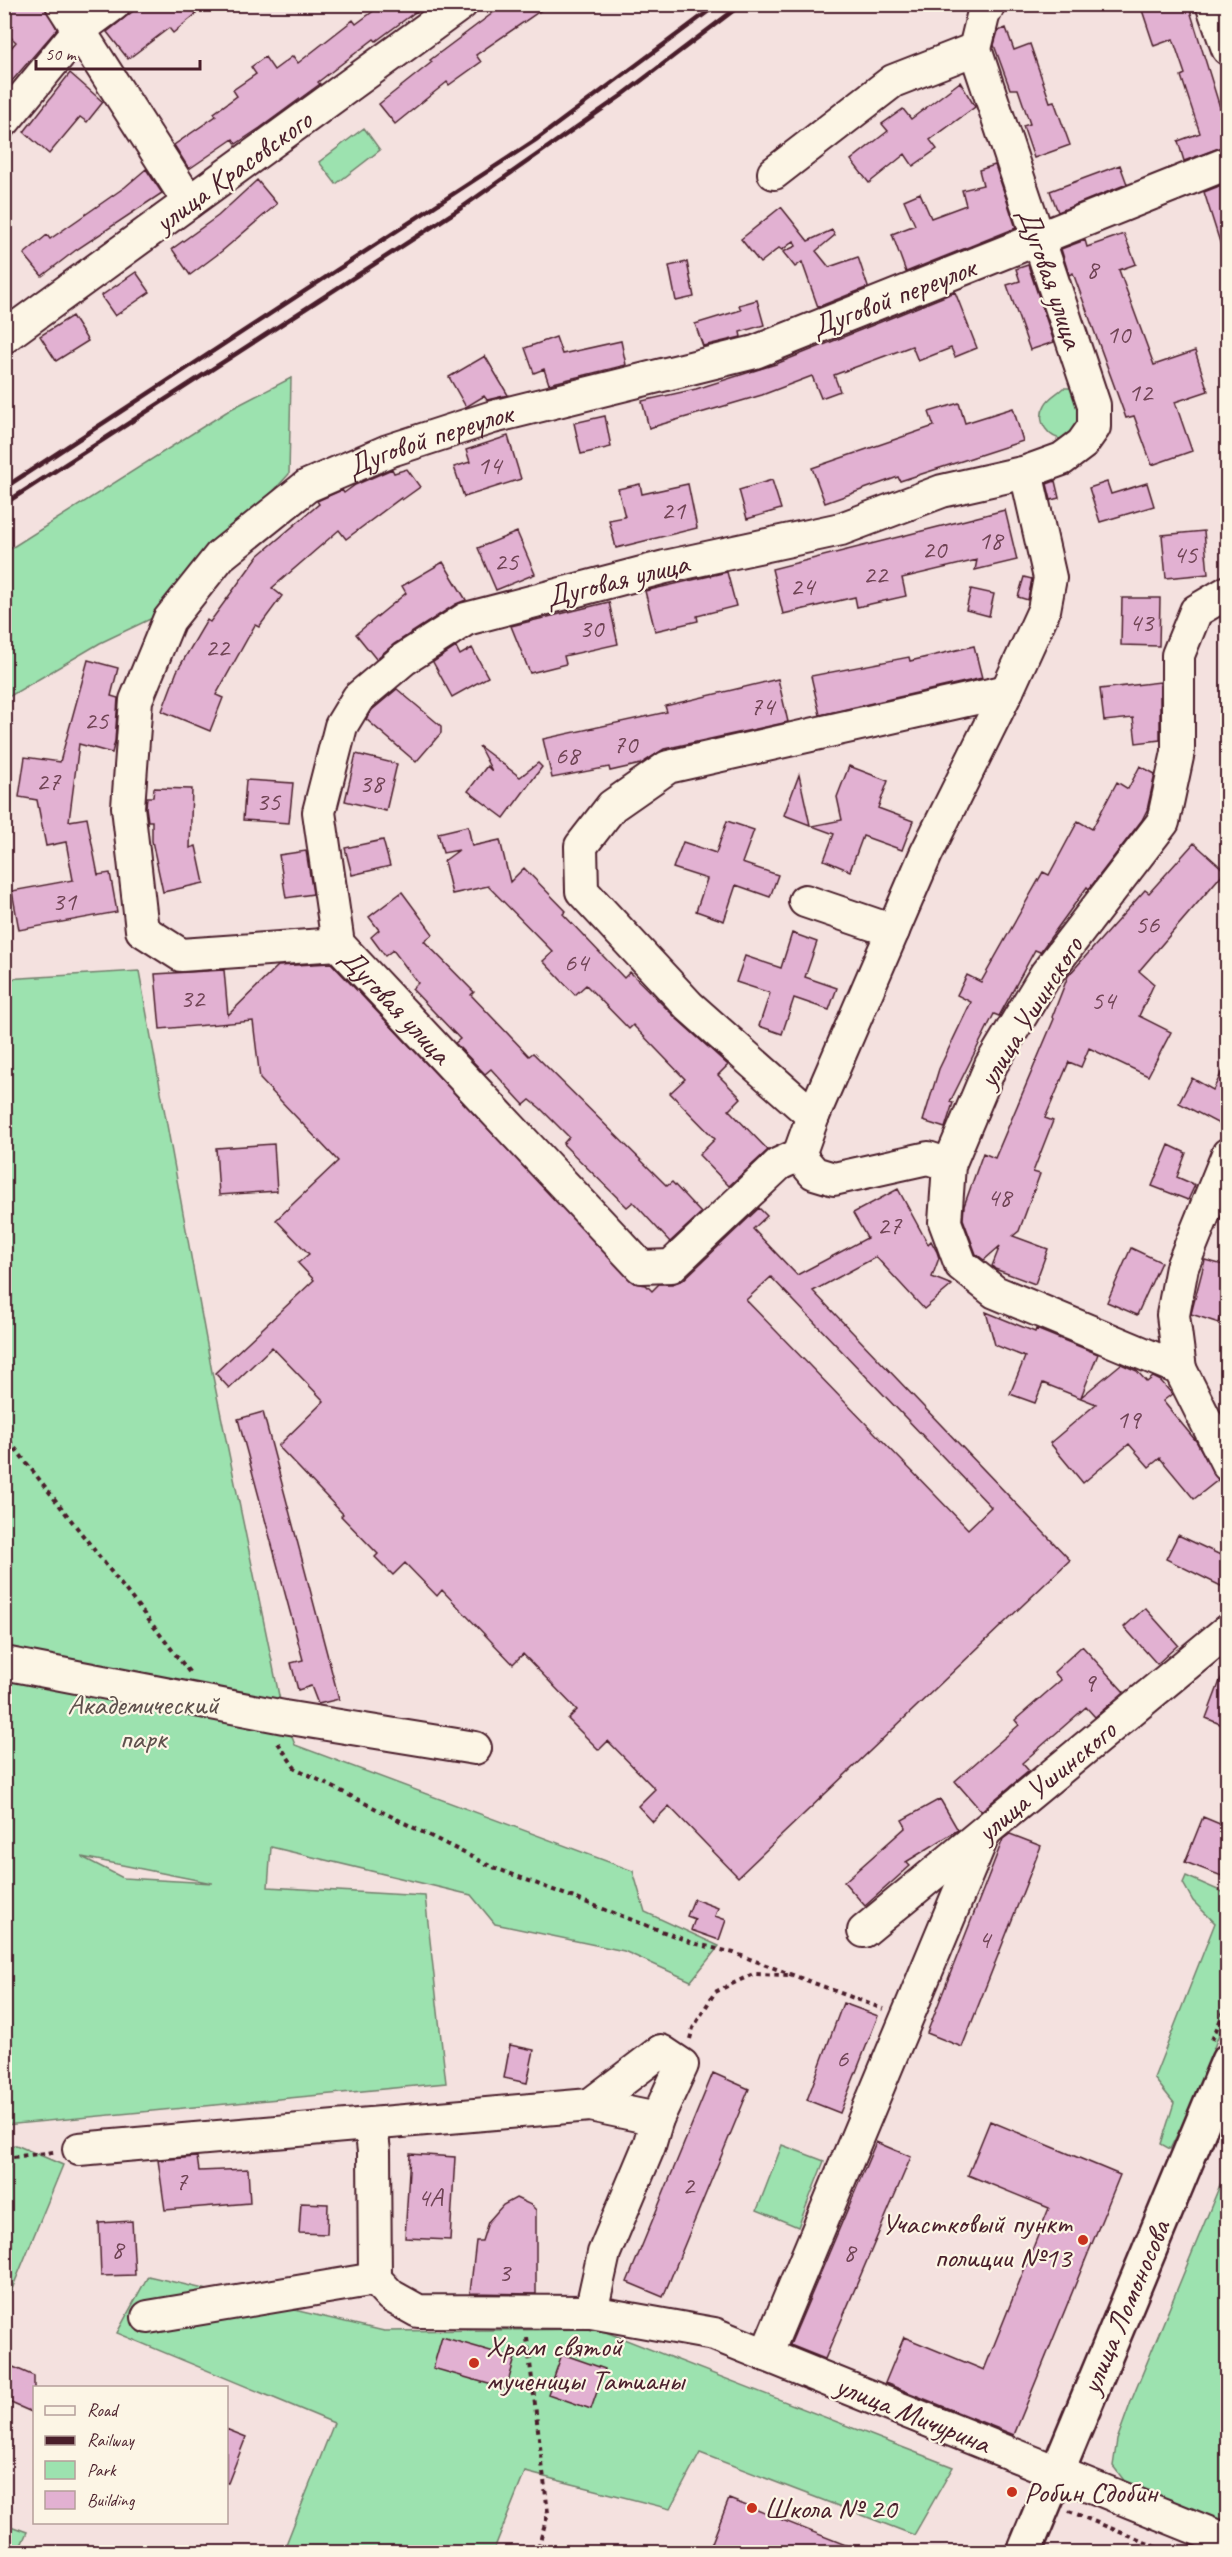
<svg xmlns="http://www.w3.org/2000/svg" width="1232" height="2557" viewBox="0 0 1232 2557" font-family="Caveat,sans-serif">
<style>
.green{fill:#9ce2af;stroke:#73806d;stroke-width:1.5;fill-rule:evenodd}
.building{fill:#e2b1d2;stroke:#4a1f2b;stroke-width:1.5;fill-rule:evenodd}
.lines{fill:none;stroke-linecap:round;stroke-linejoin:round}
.minor-casing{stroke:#4a1f2b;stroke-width:36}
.major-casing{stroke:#4a1f2b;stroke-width:38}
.path{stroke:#4a1f2b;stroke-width:4;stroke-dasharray:4.5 4.5;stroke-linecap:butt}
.minor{stroke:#fcf5e5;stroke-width:32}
.major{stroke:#fcf5e5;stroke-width:33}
.rail{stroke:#4a1f2b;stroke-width:4.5}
.poi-dot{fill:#c8321e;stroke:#fcf5e5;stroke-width:2}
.labels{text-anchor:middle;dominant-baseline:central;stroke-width:4.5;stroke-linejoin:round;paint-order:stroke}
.number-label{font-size:27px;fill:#704455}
.street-label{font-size:30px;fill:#4a1f2b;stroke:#fcf5e5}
.park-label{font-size:30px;fill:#5e504c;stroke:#fcf5e5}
.poi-label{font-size:30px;fill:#4a1f2b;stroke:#fcf5e5;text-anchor:start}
</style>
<rect width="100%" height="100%" fill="#f4e1df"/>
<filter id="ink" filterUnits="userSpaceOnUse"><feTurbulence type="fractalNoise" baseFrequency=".0167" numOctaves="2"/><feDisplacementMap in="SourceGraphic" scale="12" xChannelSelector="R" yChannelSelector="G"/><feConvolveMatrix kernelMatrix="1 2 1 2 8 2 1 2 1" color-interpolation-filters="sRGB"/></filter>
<g filter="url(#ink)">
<!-- green -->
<path class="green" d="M364 128 380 150 336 184 319 162Z
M291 378 289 474 161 614 100 643 5 699V552L231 409Z
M1063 388H1084L1099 400 1066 440C1049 439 1035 422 1045 405 1049 397 1057 394 1063 388Z
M139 971 212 1372 282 1710 295 1745 633 1871 645 1912 719 1946 691 1981 624 1951 495 1924 471 1895 271 1847 268 1887 425 1896 446 2083 5 2125V979ZM82 1857 212 1883H213L123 1878Z
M1186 1876 1227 1894V2013L1194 2101 1170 2149 1161 2144 1174 2103 1154 2078 1215 1923 1193 1901 1183 1883Z
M16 2145 63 2165 5 2306V2146Z
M782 2145 824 2161 798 2227 757 2210Z
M1227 2168V2531L1129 2487 1113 2466 1117 2440 1132 2399Z
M148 2276 384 2331 598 2329 953 2467 914 2535 700 2453 670 2509 525 2472 493 2552H283L334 2423 117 2333Z
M5 2524 27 2532 18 2552H5Z"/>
<!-- building -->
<path class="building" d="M4 4H44L57 29 4 90V56L16 42 4 31Z
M142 4H189L196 14 173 33 169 28 128 59 107 32Z
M383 4H426L376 41 374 39 318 82 320 84 260 128 236 144 233 139 189 169 174 145 216 116 214 113 237 96 233 90 256 74 251 67 265 57 274 70 293 56 298 63 353 20 356 24Z
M505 4H550L476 55 481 62 449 85 447 82 395 124 379 104 432 62 430 60Z
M1140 4H1188L1227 130V145L1184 161 1178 141 1200 133 1181 76 1185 74 1173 39 1154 46Z
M1006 28 1014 50 1030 44 1050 102 1054 101 1070 145 1034 158 1023 126 1030 124 1018 89H1010L994 45 998 31Z
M70 73 103 102 87 122 80 117 49 154 24 132Z
M960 82 975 107 930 140 937 149 913 166 905 154 869 183 851 160 888 131 882 124 903 109 911 119Z
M995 165 1016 228 906 272 892 234 915 225 904 200 920 193 931 218 966 205 962 190 983 185 979 170Z
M1120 165 1127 184 1058 212 1050 191Z
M146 169 162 193 76 250 42 276 24 254 47 235 50 239 125 187Z
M257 180 277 204 222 251 190 275 172 249 218 216Z
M1227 183V255H1224L1204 192Z
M781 207 808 241 832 230 835 235 816 251 829 267 858 257 868 287 818 307 802 262 795 267 783 252 796 246 794 241 782 250 779 248 760 263 741 239Z
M1124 234 1136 264 1119 270 1154 365 1195 351 1208 391 1175 402 1192 451 1152 465 1134 416 1126 418 1073 273 1069 275 1061 249 1085 240 1087 247Z
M687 262 694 297 676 301 669 266Z
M1028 265 1054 342 1030 350 1007 285 1020 281 1016 269Z
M136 272 150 292 115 316 101 296Z
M955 292 977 348 955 357 951 348 918 361 912 346 834 375 840 391 821 398 812 376 762 395 649 428 642 401 696 389 776 364Z
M757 300 764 325 740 332 741 337 703 346 695 324 741 310 739 305Z
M72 316 88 341 56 361 40 336Z
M556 337 562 354 621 341 626 365 549 384 544 369 534 373 525 348Z
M485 356 508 395 487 400 484 396 466 407 449 377Z
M959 403 965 423 1013 408 1023 441 900 481 898 477 825 503 812 468 934 426 929 412Z
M605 416 611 447 581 454 574 423Z
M508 436 521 479 464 497 454 467 470 462 466 450Z
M392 469 394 473 407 469 420 487 402 500 401 498 346 539 339 530 272 588 282 596 259 627 255 625 216 695 223 698 210 731 162 711 177 671 207 620 210 622 258 556 319 504 317 501 342 490 344 493 355 485Z
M772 480 781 509 747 519 739 490Z
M1055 481 1059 498 1051 500 1047 484Z
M1107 482 1111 494 1147 483 1154 506 1100 522 1089 488Z
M640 484 642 494 688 484 697 528 616 548 609 520 625 517 618 489Z
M1005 510 1017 560 975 570 977 560 902 578 906 596 857 607 855 597 783 614 772 569Z
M1204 531 1208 574 1166 578 1162 535Z
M517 532 535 574 496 590 478 548Z
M443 562 466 600 456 604 394 644 376 659 356 634 406 593 402 586Z
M727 572 736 606 697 616 698 621 655 631 645 591Z
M1024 577 1032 579 1028 600 1018 597Z
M971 589 994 594 989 616 966 610Z
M1122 598H1160L1159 646 1121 645Z
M609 602 618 644 564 656 566 664 530 673 511 626Z
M974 646 982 678 820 715 811 676 909 657 910 661Z
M456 647 460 655 472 648 488 677 452 697 433 662Z
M88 660 118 668 111 696 118 698 115 741 112 753 79 744 69 821 87 818 98 875 110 873 117 912 19 930 12 891 73 880 66 842 46 846 37 800 19 797 25 757 60 762Z
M778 679 788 722 664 749 641 764 610 771 609 767 552 778 543 739 667 712 665 706Z
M1160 682V740L1136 743 1133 718 1104 721 1100 689Z
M397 689 441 726V733L416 762 366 719 372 710Z
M479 746 520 777 538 763 542 767 504 818 468 791 487 766 492 771Z
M356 754 397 764 386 811 345 801Z
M849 766 888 781 878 808 913 821 902 850 863 836 850 871 824 860 834 834 812 826 842 820 837 797Z
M1140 766 1155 774 1147 810 1142 820 1089 889 1087 887 1040 952 1035 950 999 1016 994 1014 950 1102 953 1103 945 1128 923 1121 939 1069 971 1002 957 995 967 975 981 982 1043 872 1049 875 1078 821 1092 829 1117 782 1128 789Z
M799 775 810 825 784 815Z
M246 780 293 783 289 823 243 820Z
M154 788 192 789 190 848 196 846 204 883 163 892 152 841V821H148L146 807 147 797H153Z
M727 821 754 830 742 863 778 875 770 897 736 885 724 921 696 911 707 879 673 868 683 842 716 853Z
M468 826 472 846 500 840 510 882 524 868 566 911 563 914 624 978 630 972 677 1019 728 1065 718 1075 741 1098 729 1110 768 1150 729 1186 699 1155 715 1139 670 1093 685 1079 633 1025 629 1029 586 985 575 995 543 961 553 952 488 886 452 894 444 861 459 850 443 853 438 833Z
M383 840 390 866 352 875 345 848Z
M1194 843 1225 871 1139 971 1154 984 1139 1016 1171 1032 1148 1076 1089 1048 1081 1067 1069 1062 1045 1118 1053 1121 1033 1172 1040 1174 1019 1231 1013 1236 1048 1249 1035 1284 995 1269 992 1266 1000 1246 984 1260 976 1254 963 1219 964 1206 983 1153 995 1158 1054 1019 1052 1017 1068 976 1145 890 1149 893Z
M306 851 313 894 286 898 279 855Z
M402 892 433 934 424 941 474 992 471 995 529 1056 533 1053 667 1186 672 1182 701 1213 670 1242 633 1202 627 1207 563 1144 569 1137 540 1108 530 1100 524 1105 491 1069 485 1074 455 1043 460 1039 412 989 418 983 393 950 385 956 371 937 379 930 369 917Z
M792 933 817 942 805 977 837 988 829 1010 794 998 782 1034 759 1026 770 993 736 982 745 956 781 968Z
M331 963 634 1283 646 1285 652 1291 659 1284H672L683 1280 759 1208 767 1216 753 1229 797 1275 867 1238 853 1213 898 1189 928 1244 931 1241 937 1252 939 1258 932 1277 952 1285 924 1309 876 1257 813 1291 1070 1560 738 1877 669 1806 653 1822 638 1806 655 1789 608 1741 599 1750 568 1719 577 1710 523 1654 513 1664 442 1590 437 1596 405 1563 393 1575 375 1557 378 1554 341 1516 343 1514 278 1446 324 1401 272 1347 229 1388 215 1373 314 1280 298 1263 309 1254 276 1220 338 1161 260 1079 253 1021 160 1029 155 974 224 970 228 1015 278 966ZM771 1277 991 1507 968 1529 746 1300Z
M1227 1062V1112L1221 1125 1179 1103 1192 1078 1213 1090Z
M274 1144 277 1191 219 1195 216 1148Z
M1169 1145 1186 1153 1177 1177 1195 1185 1188 1200 1152 1186Z
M1131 1248 1161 1262 1137 1315 1107 1302Z
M1205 1260 1227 1266V1294L1219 1323 1191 1314Z
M986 1312 1035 1332 1036 1329 1098 1354 1081 1397 1121 1364 1137 1371 1147 1382 1153 1377 1161 1381 1172 1394 1163 1401 1196 1441 1218 1480 1194 1499 1160 1458 1149 1467 1129 1444 1083 1483 1050 1443 1096 1404 1043 1383 1035 1403 1010 1394 1025 1357 995 1345Z
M263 1412 339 1699 318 1704 311 1686 298 1690 291 1663 303 1660 238 1419Z
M1178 1535 1227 1558V1589L1166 1559Z
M1145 1608 1178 1645 1157 1664 1124 1627Z
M1082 1646 1124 1692 1095 1717 1086 1707 1022 1763 1029 1771 981 1811 955 1781 1019 1725 1015 1720 1061 1680 1054 1672Z
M1226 1665 1227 1666V1727L1206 1718Z
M940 1799 958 1830 906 1862 910 1866 865 1906 844 1882 906 1827 902 1820Z
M1203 1817 1227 1827V1878L1185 1862Z
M1010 1834 1041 1846 962 2047 927 2033 1003 1839Z
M694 1899 718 1908 715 1916 726 1920 719 1940 691 1930 695 1919 687 1916Z
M843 2003 878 2016 840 2113 807 2100Z
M510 2045 534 2050 527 2083 504 2078Z
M713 2073 749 2089 663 2297 627 2282Z
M990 2121 1120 2175 1014 2435 885 2383 904 2337 984 2370 1049 2208 968 2175Z
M876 2142 911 2157 825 2359 790 2345Z
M410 2154 455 2157 450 2240 405 2238Z
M197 2157 199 2171 248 2169 250 2203 165 2210 158 2160Z
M516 2198 531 2205 536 2210V2294L470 2293 476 2241H482L488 2222 503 2205Z
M301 2203 328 2204 327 2234 299 2233Z
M132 2221 135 2275 101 2276 99 2223Z
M442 2337 515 2358 506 2389 433 2368Z
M562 2354 605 2369 591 2409 548 2394Z
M4 2363 34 2376V2413L4 2400Z
M226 2429 246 2437 228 2483H226Z
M729 2499 861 2551V2553H708Z"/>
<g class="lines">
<!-- minor casing -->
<g class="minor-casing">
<g id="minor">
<path d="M62 4 189 202"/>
<path id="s1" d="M989 4 983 16 975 49 1094 405V427L1082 444 1062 459 1026 472 942 491 841 529 665 567 466 619 404 659 358 698 341 726 319 812 338 944 641 1267 671 1266 779 1164 799 1155 813 1116 926 854 1007 691 1044 610 1050 578 1026 472"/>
<path d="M1212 4 1228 49"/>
<path d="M4 121 80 29 114 4"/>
<path d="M774 173 893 81 975 49"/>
<path d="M4 337 461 4"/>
<path d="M1228 592 1196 611 1178 655V752L1163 822 1046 974 991 1065 949 1165 945 1222 961 1265 995 1292 1180 1369 1228 1465"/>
<path d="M805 901 893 931"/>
<path id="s2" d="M338 944 181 955 142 930 128 807 136 700 169 620 220 556 307 486 388 451 493 417 755 352 1228 163"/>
<path d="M813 1116 689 1006 582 891 581 846 612 806 668 767 1007 691"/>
<path d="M799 1155 814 1173 834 1179 928 1158 949 1165"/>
<path d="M1180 1369 1173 1315 1182 1267 1228 1154"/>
<path d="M4 1663 284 1717 475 1748"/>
<path d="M864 1931 1228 1630"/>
<path d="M590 2105 661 2051 682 2065 657 2119 649 2146 604 2253 591 2312"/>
<path d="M371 2125 374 2152 375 2279"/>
<path d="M79 2149 590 2105 657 2119"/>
<path d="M148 2317 375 2279 391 2296 418 2311 591 2312 714 2334 1228 2541"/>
<path d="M766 2355 984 1833"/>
</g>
</g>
<!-- major casing -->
<g class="major-casing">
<path id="major" d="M1024 2552 1228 2061"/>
</g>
<!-- path -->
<path class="path" d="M4 1434 190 1673
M278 1743 295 1768 490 1866 693 1943 734 1953 883 2009
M690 2039 693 2028 715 1992 753 1974 788 1975
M1212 2040 1228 2002
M4 2158 54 2152
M4 2178 8 2166
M527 2338 548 2513 537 2552
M1069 2511 1168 2552"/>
<!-- minor -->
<use href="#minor" class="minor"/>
<!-- major -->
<use href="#major" class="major"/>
<!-- rail -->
<path class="rail" d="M4 488 537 139 718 4
M4 504 461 208 621 96 742 4"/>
</g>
</g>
<!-- markers -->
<g class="poi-dot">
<circle cx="1083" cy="2240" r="6"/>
<circle cx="474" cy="2363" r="6"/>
<circle cx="1012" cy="2492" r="6"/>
<circle cx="752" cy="2508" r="6"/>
</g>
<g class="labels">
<!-- number labels -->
<g class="number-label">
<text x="1092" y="269">8</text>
<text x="1118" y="334">10</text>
<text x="1140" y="392">12</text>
<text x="489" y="465">14</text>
<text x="673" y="510">21</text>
<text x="990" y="540">18</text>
<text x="934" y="549">20</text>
<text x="1185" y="554">45</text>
<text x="506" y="561">25</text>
<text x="875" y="574">22</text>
<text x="802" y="586">24</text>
<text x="1141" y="622">43</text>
<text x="591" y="628">30</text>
<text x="217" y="647">22</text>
<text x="762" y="706">74</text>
<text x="96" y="720">25</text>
<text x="625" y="744">70</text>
<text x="567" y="755">68</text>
<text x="48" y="781">27</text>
<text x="371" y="783">38</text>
<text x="268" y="801">35</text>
<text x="64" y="901">31</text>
<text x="1147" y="924">56</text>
<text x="576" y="962">64</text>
<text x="192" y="998">32</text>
<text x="1103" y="1000">54</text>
<text x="999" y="1197">48</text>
<text x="889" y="1225">27</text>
<text x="1128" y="1419">19</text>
<text x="1089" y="1682">9</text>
<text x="984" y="1939">4</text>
<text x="842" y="2058">6</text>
<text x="181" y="2181">7</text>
<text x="688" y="2185">2</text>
<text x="430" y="2197">4А</text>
<text x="117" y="2249">8</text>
<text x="849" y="2252">8</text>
<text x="504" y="2272">3</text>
</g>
<!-- street labels -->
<g class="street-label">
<text transform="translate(233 171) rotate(-36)">улица Красовского</text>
<text transform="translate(1051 278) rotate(71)">Дуговая улица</text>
<text transform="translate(893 297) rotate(-21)">Дуговой переулок</text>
<text stroke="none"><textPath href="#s2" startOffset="846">Дуговой переулок</textPath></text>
<text transform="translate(617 580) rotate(-14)">Дуговая улица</text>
<text stroke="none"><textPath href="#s1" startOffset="1582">Дуговая улица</textPath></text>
<text transform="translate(1030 1012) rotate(-58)">улица Ушинского</text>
<text transform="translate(1046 1781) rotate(-40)">улица Ушинского</text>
<text transform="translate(1125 2307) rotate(-67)">улица Ломоносова</text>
<text transform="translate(913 2414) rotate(22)">улица Мичурина</text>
</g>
<!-- park labels -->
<g class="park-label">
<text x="143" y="1704">Академический<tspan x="143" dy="34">парк</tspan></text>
</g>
<!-- poi labels -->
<g class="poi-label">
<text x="1071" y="2223" text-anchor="end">Участковый пункт<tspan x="1071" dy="34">полиции №13</tspan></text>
<text x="486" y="2346">Храм святой<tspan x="486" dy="34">мученицы Татианы</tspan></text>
<text x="1024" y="2492">Робин Сдобин</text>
<text x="764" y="2508">Школа № 20</text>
</g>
</g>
<!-- margin -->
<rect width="1232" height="2557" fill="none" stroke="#fcf5e5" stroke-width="24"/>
<rect x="12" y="12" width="1208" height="2533" fill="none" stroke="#4a1f2b" stroke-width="2" filter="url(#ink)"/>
<!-- legend -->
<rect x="33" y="2386" width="195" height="138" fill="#fcf5e5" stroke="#b59f9b" stroke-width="1.5"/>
<rect x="45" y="2406" width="30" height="9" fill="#fcf5e5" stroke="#b59f9b" stroke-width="1.5"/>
<text x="87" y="2416" font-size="18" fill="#4a1f2b">Road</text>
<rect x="45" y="2436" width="30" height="9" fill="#4a1f2b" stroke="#b59f9b" stroke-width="1.5"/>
<text x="87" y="2446" font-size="18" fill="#4a1f2b">Railway</text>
<rect x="45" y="2461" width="30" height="18" fill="#9ce2af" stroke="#b59f9b" stroke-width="1.5"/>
<text x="87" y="2476" font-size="18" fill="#4a1f2b">Park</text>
<rect x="45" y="2491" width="30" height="18" fill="#e2b1d2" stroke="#b59f9b" stroke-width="1.5"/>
<text x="87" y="2506" font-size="18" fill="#4a1f2b">Building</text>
<!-- scale -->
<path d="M36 60v9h164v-9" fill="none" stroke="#4a1f2b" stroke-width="3"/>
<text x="45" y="60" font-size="18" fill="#4a1f2b" stroke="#fcf5e5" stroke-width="4.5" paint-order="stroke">50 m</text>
</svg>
